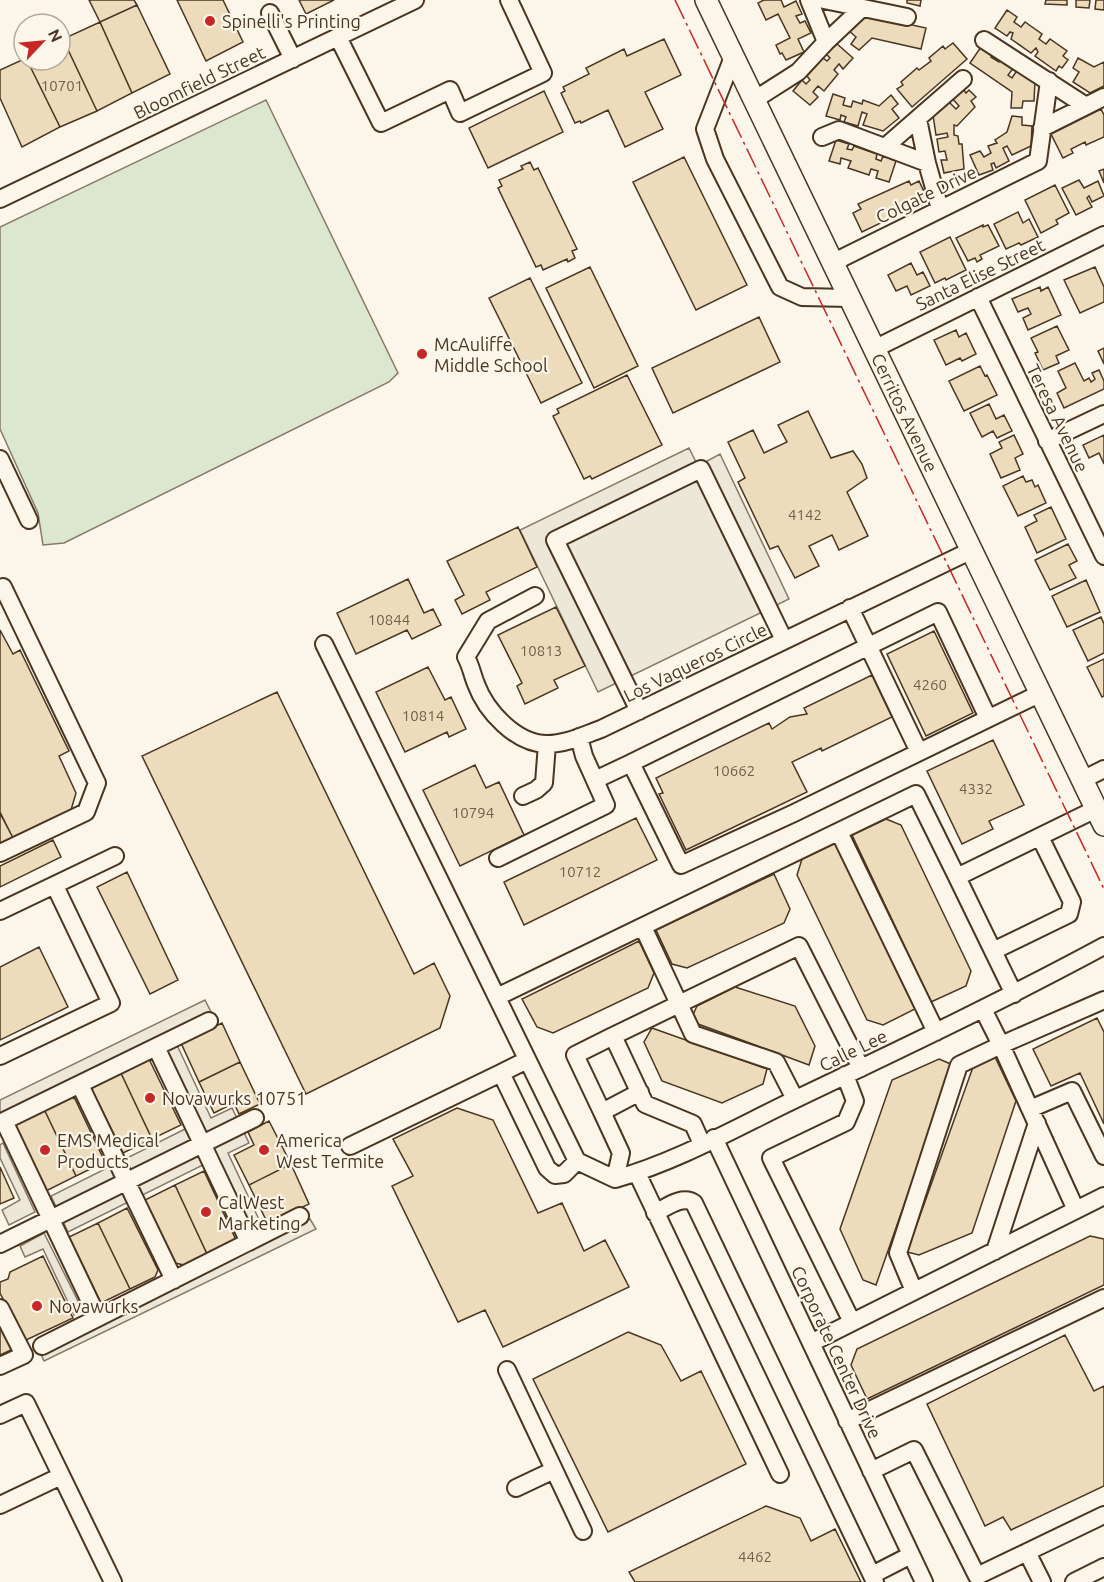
<svg xmlns="http://www.w3.org/2000/svg" width="1104" height="1582" viewBox="0 0 1104 1582" font-family="Ubuntu,sans-serif">
<style>
.green{fill:#dce7d0;stroke:#887966;stroke-width:1.5}
.parking{fill:#ede7d9;stroke:#887966;stroke-width:1.5}
.building{fill:#ecdcbc;stroke:#4a3520;stroke-width:1.5}
.lines{fill:none;stroke-linecap:round;stroke-linejoin:round}
.minor-casing{stroke:#4a3520;stroke-width:20}
.major-casing{stroke:#4a3520;stroke-width:24}
.minor{stroke:#fbf6e9;stroke-width:16}
.major{stroke:#fbf6e9;stroke-width:21}
.power{stroke:#c62828;stroke-width:1.5;stroke-dasharray:21 4.5 3 4.5;stroke-linecap:butt}
.poi-dot{fill:#c62828;stroke:#fbf6e9;stroke-width:2}
.labels{text-anchor:middle;dominant-baseline:central;stroke-width:4.5;stroke-linejoin:round;paint-order:stroke}
.number-label{font-size:15px;fill:#725f47}
.poi-label{font-size:18px;fill:#4a3520;stroke:#fbf6e9;text-anchor:start}
.street-label{font-size:18px;fill:#4a3520;stroke:#fbf6e9}
</style>
<rect width="100%" height="100%" fill="#fbf6e9"/>
<!-- green -->
<path class="green" d="M266 100 398 373 389 382 64 543 43 545 38 513 0 429V227Z"/>
<!-- parking -->
<path class="parking" d="M689 448 698 466 720 454 789 599 598 692 520 530Z
M205 1000 212 1014 0 1115V1100Z
M177 1045 211 1118 232 1108 249 1143 228 1153 263 1228 253 1232 166 1050Z
M185 1129 203 1165 68 1232 51 1196Z
M3 1143 35 1212 9 1225 2 1210 20 1200 0 1158V1145Z
M310 1219 316 1229 44 1361 40 1352Z
M44 1233 83 1311 74 1315 43 1249 25 1257 20 1246Z"/>
<!-- building -->
<path class="building" d="M89 0H134L137 5 100 22Z
M177 0H223L243 42 206 61Z
M299 0H334L306 14Z
M764 0H781L784 7 796 1 802 14 796 16 800 23 805 21 811 33 798 39 804 52 786 60 782 53 780 54 776 45 790 38 778 14 766 20 758 3Z
M907 0H921L920 6 907 3Z
M1046 0H1067V5L1045 4Z
M1076 0H1090L1089 8 1076 7Z
M1096 0H1104V10L1095 9Z
M137 5 170 74 132 93 100 22Z
M1007 10 1017 17 1014 22 1021 27 1025 22 1042 34 1039 39 1046 44 1050 39 1067 51 1063 56 1068 60 1062 68 1059 66 1056 71 1035 56 1038 52 1036 48 1031 53 1011 39 1013 33 1010 32 1007 36 995 28Z
M862 14 926 28 921 49 872 38 859 50 851 44 856 37 848 30Z
M100 22 132 93 97 111 63 39Z
M63 39 97 111 60 127 27 60H60V40Z
M664 39 681 75 645 92 663 129 625 147 608 110 581 123 580 121 575 123 561 93 565 91 563 87 589 74 586 68 624 49 627 56Z
M836 43 853 58 843 69 839 64 834 70 838 74 824 91 818 86 813 92 818 97 810 105 793 91 802 80 806 84 810 80 807 76 823 58 827 61 830 58 826 54Z
M953 43 967 59 912 107 897 89 903 85 901 82 917 68 919 70 931 61 929 58 943 46 945 49Z
M983 44 995 53 991 57 999 62 1002 58 1015 66 1008 75 1012 78 1018 69 1035 81 1034 101H1023L1022 108H1011L1012 92 970 63Z
M1078 58 1094 67 1104 62V86L1090 93 1073 82 1079 72 1073 68Z
M24 59 27 60 60 127 22 147 0 98V70Z
M963 89 966 93 969 90 976 97 971 101 975 107 957 126 954 125V135L958 136 959 144H962L964 169 944 173 941 160H947L945 151 939 152 937 139 948 137 947 133 936 135 933 115 948 101 956 109 959 106 951 97Z
M544 91 563 132 488 168 469 128Z
M833 94 845 98 843 105 851 107 853 101 862 104 863 100 879 106 891 95 898 104 892 109 899 118 883 131 863 125 867 114 862 112 858 126 844 122 846 117 841 115 840 120 826 116Z
M1101 109 1104 115V137L1086 145 1085 142 1071 149 1073 153 1063 158 1051 134Z
M1012 116 1022 117V125L1032 126 1031 146 1012 155 1007 146 1003 148 1009 161 996 168 994 163 991 164 993 170 979 175 970 155 980 151 984 157 991 153 988 146 997 143 995 140 1007 132Z
M836 140 849 144 847 149 852 150 854 146 877 154 876 159 881 161 883 156 896 161 889 182 876 178 878 171 871 169 869 175 848 168 851 161 841 158 840 164 829 161Z
M684 157 747 285 696 310 633 182Z
M530 162 534 170 538 168 577 249 572 251 575 258 568 262 567 259 543 270 541 265 536 267 498 188 502 186 499 180 523 169 521 166Z
M1104 169V183L1099 171Z
M1079 180 1084 188 1098 181 1104 196 1092 202 1089 196 1087 198 1092 207 1076 215 1062 188Z
M909 181 911 185 919 181 928 200 862 232 853 213 861 209 858 204Z
M1055 185 1069 213 1056 220 1058 224 1041 233 1025 200Z
M1018 212 1023 223 1029 219 1038 237 1021 245 1019 243 1006 249 994 224Z
M983 225V227L988 225 999 246 980 255 982 259 977 262 975 258 968 261 956 238Z
M950 237 966 270 946 280 945 278 935 283 920 252Z
M911 263 917 275 923 272 930 286 911 295 907 286 896 291 888 275Z
M590 267 638 366 594 388 546 288Z
M1095 267 1104 287V302L1080 313 1064 280Z
M530 278 582 383 541 403 489 298Z
M1040 287 1041 291 1048 287 1061 315 1028 330 1023 318 1031 314 1028 308 1018 312 1012 299Z
M759 317 780 362 673 413 652 368Z
M1057 326 1069 350 1056 356 1059 363 1043 370 1035 353 1038 352 1031 338Z
M956 330 959 337 966 333 976 354 962 361 960 358 946 365 934 340Z
M1104 348V364L1098 351Z
M1075 363 1084 381 1089 378 1091 382 1095 379 1092 373 1099 370 1104 381V389L1064 408 1057 393 1066 388 1058 371Z
M980 366 985 376 987 375 997 395 964 411 949 381Z
M627 375 662 445 592 479 590 476 584 479 553 416 559 413 557 409Z
M989 404 996 419 1004 415 1012 431 997 438 993 431 982 437 970 413Z
M808 411 831 458 853 451 862 464 867 478 847 492 868 536 839 550 832 535 809 546 819 566 795 578 778 546 770 549 738 482 745 478 728 442 753 430 764 453 787 442 778 425Z
M1014 435 1023 454 1015 458 1020 470 1001 478 990 454 1002 448 999 442Z
M1104 435V464L1099 453 1089 458 1083 445Z
M1023 476 1026 482 1032 480 1035 487 1038 485 1046 503 1018 516 1003 486Z
M1051 507 1066 539 1037 553 1025 527 1037 521 1034 515Z
M518 527 537 567 486 592 490 600 462 614 455 600 464 595 447 561Z
M1068 544 1077 561 1069 565 1076 578 1050 590 1035 560Z
M408 579 424 613 433 609 441 625 412 639 407 630 356 654 337 613Z
M1086 580 1100 612 1067 627 1052 596Z
M556 607 585 666 554 680 558 688 525 704 517 686 522 683 498 635Z
M1101 617 1104 624V653L1088 661 1073 630Z
M0 630 13 654 20 650 69 751 59 756 76 793 71 810 13 838 0 812Z
M934 631 973 713 926 736 887 654Z
M1104 659V696L1102 697 1087 667Z
M428 667 445 700 451 697 466 729 449 737 447 732 405 752 376 692Z
M872 675 892 717 822 751 821 748 792 762 807 792 686 850 659 794 663 793 656 778 769 723 772 729 790 717 807 714 804 708Z
M277 692 414 974 434 963 450 996 440 1028 306 1094 142 756Z
M993 740 1024 805 989 821 993 829 962 844 927 771Z
M475 765 486 788 499 782 524 835 460 866 423 790Z
M0 813 13 838 0 844Z
M636 818 657 860 524 925 504 882Z
M886 819 901 825 971 971 966 986 931 1002 852 835Z
M53 840 61 857 0 887V866Z
M836 843 915 1009 883 1025 867 1020 797 875 802 859Z
M127 872 178 980 150 994 97 887Z
M774 874 790 909 784 923 687 968 672 964 656 930Z
M639 941 654 973 648 988 553 1033 537 1027 522 999Z
M39 947 68 1007 0 1040V967Z
M735 987 795 1006 815 1046 809 1065 690 1021 697 1006Z
M1097 1018 1104 1032V1124L1080 1073 1051 1086 1033 1049Z
M222 1023 240 1062 199 1082 181 1043Z
M652 1028 767 1069 763 1084 722 1103 662 1081 644 1042Z
M148 1057 181 1125 152 1139 120 1071Z
M995 1057 1016 1101 972 1233 919 1255 907 1252 973 1067Z
M939 1059 953 1065 876 1285 863 1280 840 1229 892 1080Z
M240 1062 260 1104 239 1114 234 1103 214 1113 199 1082Z
M120 1071 152 1139 123 1153 92 1090 94 1083Z
M68 1096 75 1099 105 1162 76 1176 44 1109Z
M457 1108 493 1120 538 1213 562 1203 584 1251 605 1240 629 1287 503 1347 485 1310 458 1322 392 1186 413 1176 393 1139Z
M44 1109 76 1176 46 1191 14 1123Z
M269 1121 291 1164 249 1185 234 1155 254 1145 248 1132Z
M291 1164 309 1204 268 1224 249 1185Z
M0 1167 14 1198 0 1204Z
M204 1171 236 1240 207 1254 175 1185Z
M175 1185 207 1254 184 1265 175 1263 145 1200Z
M127 1208 158 1270 155 1277 130 1289 98 1223Z
M98 1223 130 1289 101 1303 69 1237Z
M1090 1236 1104 1239V1285L867 1399 851 1365 857 1349Z
M43 1256 73 1318 24 1341 0 1293V1282L8 1279 10 1272Z
M0 1320 13 1349 0 1355Z
M628 1332 661 1345 681 1381 701 1371 746 1464 608 1532 533 1379Z
M1065 1335 1094 1391 1104 1386V1486L1011 1530 1003 1517 985 1526 927 1404Z
M766 1506 800 1518 811 1541 835 1529 861 1582H635L629 1572Z"/>
<g class="lines">
<!-- minor casing -->
<g class="minor-casing">
<path id="minor" d="M824 0 907 17
M270 13 293 59
M338 37 381 123 450 90 460 113 543 73 509 0
M984 40 1086 106 1104 97
M826 42 862 8
M733 57 705 129 715 159 780 287 802 297 849 298
M754 100 798 72 826 42 809 0
M918 119 927 163 940 209
M1042 128 1086 106
M822 137 839 130 927 163
M885 147 963 79
M0 199 415 0
M832 263 1038 161 1049 81
M978 297 1104 556
M874 349 1104 235
M1047 441 1104 414
M0 459 29 520
M0 588 3 587 97 783 86 812 0 853
M535 596 488 621 466 657C471 666 472 674 476 684 486 711 516 744 547 744 566 744 584 735 601 729L970 551
M850 608 919 752
M324 644 577 1161 615 1179
M639 711 555 540 701 469 784 640
M988 718 938 612 631 763 681 865 792 814 1039 694
M595 780 631 763
M1082 780 1104 769
M523 796 536 790 544 783 547 744
M839 832 936 1032
M498 858 606 805 584 756 579 737
M0 911 115 856
M643 927 679 1004 613 1036 645 1104 693 1124 702 1144
M993 951 1069 914 1072 902 1040 837
M1014 994 957 877 1096 809
M497 997 916 794 957 877
M613 1036 575 1055 602 1112 640 1092
M156 1047 249 1242
M0 1056 111 1003 55 886
M527 1060 501 1073 547 1168 555 1175 564 1174 577 1161
M845 1075 855 1101 846 1122 771 1158 852 1322
M80 1085 174 1280
M795 1099 776 1062 693 1034 679 1004 799 946 861 1068
M1030 1109 1072 1091 1104 1156
M602 1112 621 1153 615 1179
M4 1121 98 1318
M0 1123 209 1021
M714 1138 924 1582
M350 1146 501 1073
M637 1173 780 1474
M615 1179C679 1161 739 1126 798 1098 901 1049 1004 1000 1104 946
M1076 1210 1104 1196
M655 1213C667 1207 682 1195 694 1203L875 1582
M0 1244 255 1118
M995 1251 1037 1123
M914 1291 898 1253 959 1065 1001 1045 983 1009
M0 1308 24 1355 0 1366
M811 1343 1076 1210 1001 1045 1104 1000
M42 1346 300 1216
M507 1370 583 1531
M0 1415 26 1403 113 1582
M847 1421 1104 1298
M871 1471 914 1450 977 1576 1104 1515
M516 1488 554 1470
M0 1505 61 1476
M1027 1552 1042 1582
M872 1575 911 1555
M1074 1582 1104 1567"/>
</g>
<!-- major casing -->
<g class="major-casing">
<g id="major">
<path id="s1" d="M706 0 1104 825"/>
</g>
</g>
<!-- minor -->
<use href="#minor" class="minor"/>
<!-- major -->
<use href="#major" class="major"/>
<!-- power -->
<path class="power" d="M675 0 1104 889"/>
</g>
<!-- markers -->
<g class="poi-dot">
<circle cx="210" cy="21" r="6"/>
<circle cx="422" cy="354" r="6"/>
<circle cx="150" cy="1098" r="6"/>
<circle cx="45" cy="1150" r="6"/>
<circle cx="264" cy="1150" r="6"/>
<circle cx="206" cy="1212" r="6"/>
<circle cx="37" cy="1306" r="6"/>
</g>
<g class="labels">
<!-- number labels -->
<g class="number-label">
<text x="62" y="85">10701</text>
<text x="805" y="514">4142</text>
<text x="389" y="619">10844</text>
<text x="541" y="650">10813</text>
<text x="930" y="684">4260</text>
<text x="423" y="715">10814</text>
<text x="734" y="770">10662</text>
<text x="976" y="788">4332</text>
<text x="473" y="812">10794</text>
<text x="580" y="871">10712</text>
<text x="755" y="1556">4462</text>
</g>
<!-- poi labels -->
<g class="poi-label">
<text x="222" y="21">Spinelli's Printing</text>
<text x="434" y="344">McAuliffe<tspan x="434" dy="21">Middle School</tspan></text>
<text x="162" y="1098">Novawurks 10751</text>
<text x="57" y="1140">EMS Medical<tspan x="57" dy="21">Products</tspan></text>
<text x="276" y="1140">America<tspan x="276" dy="21">West Termite</tspan></text>
<text x="218" y="1202">CalWest<tspan x="218" dy="21">Marketing</tspan></text>
<text x="49" y="1306">Novawurks</text>
</g>
<!-- street labels -->
<g class="street-label">
<text transform="translate(199 82) rotate(-26)">Bloomfield Street</text>
<text transform="translate(926 194) rotate(-26)">Colgate Drive</text>
<text transform="translate(980 274) rotate(-26)">Santa Elise Street</text>
<text stroke="none"><textPath href="#s1" startOffset="458">Cerritos Avenue</textPath></text>
<text transform="translate(1058 418) rotate(64)">Teresa Avenue</text>
<text transform="translate(695 662) rotate(-26)">Los Vaqueros Circle</text>
<text transform="translate(853 1050) rotate(-26)">Calle Lee</text>
<text transform="translate(837 1352) rotate(65)">Corporate Center Drive</text>
</g>
</g>
<!-- north arrow -->
<g transform="translate(42 42) rotate(64)"><circle r="28" fill="#fbf6e9" stroke="#b4a999" stroke-width="1.5"/>
<path d="M0-4.5L10 22L0 15L-10 22Z" fill="#c62828"/>
<text y="-9" font-size="16" font-weight="bold" text-anchor="middle" fill="#4a3520">N</text>
</g>
</svg>
